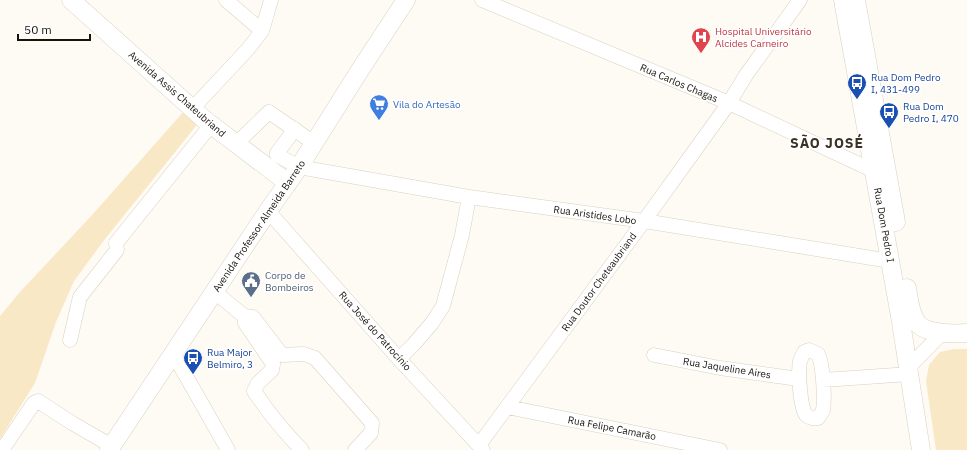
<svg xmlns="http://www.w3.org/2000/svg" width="967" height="450" viewBox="0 0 967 450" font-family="'IBM Plex Sans',sans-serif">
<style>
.green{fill:#f9e8c6}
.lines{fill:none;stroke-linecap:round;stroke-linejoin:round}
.minor-casing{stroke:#d9d1c0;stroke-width:15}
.major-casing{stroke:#d9d1c0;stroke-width:19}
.minor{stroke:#fff;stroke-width:14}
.major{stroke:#fff;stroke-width:18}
.labels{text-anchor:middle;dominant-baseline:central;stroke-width:3.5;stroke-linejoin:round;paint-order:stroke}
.health-label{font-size:10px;fill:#be3a42;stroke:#fff;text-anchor:start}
.transit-label{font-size:10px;fill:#164399;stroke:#fff;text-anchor:start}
.street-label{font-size:10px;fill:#16130d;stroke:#fff}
.shop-label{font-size:10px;fill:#366cbe;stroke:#fff;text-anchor:start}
.service-label{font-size:10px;fill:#4e5e75;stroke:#fff;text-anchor:start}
.district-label{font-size:14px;font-weight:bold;letter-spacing:1px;fill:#393225;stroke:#fff}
</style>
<rect width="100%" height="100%" fill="#fefaf4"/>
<!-- green -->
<path class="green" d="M185 110 200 121 105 239 74 281 56 322 35 383 0 439V316L20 292 93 214Z
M954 349H967V450H936L926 381 929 365 940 352Z"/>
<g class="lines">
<!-- minor casing -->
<g class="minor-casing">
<path id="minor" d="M226 0 262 31
M482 0 729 103 874 171
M192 109 248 49 262 31 271 0
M295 129 277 153V155L299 167 469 197 644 221 890 261
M236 144 269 112 314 143
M268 211 399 359 483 450
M215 292 244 316 253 317 282 355 304 354 315 358 372 423 371 433 355 450
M244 316 245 323 273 364 272 370 258 383 254 391C268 412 284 432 302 450
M70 340 80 297 117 250 116 243 211 125
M809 350 818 354C823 364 825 398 823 410 822 413 820 415 818 418 814 419 809 418 806 415 800 407 798 371 800 361 801 358 803 355 804 352Z
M174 355 228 450
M654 355 720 368 799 379
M399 359 414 344 432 323 443 306 462 235 469 197
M909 367 942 333
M823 380 910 374
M508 407 720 450
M479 445 644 221 729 103 746 75 800 0
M2 450 34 403 38 401 72 423 112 446"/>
</g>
<!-- major casing -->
<g class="major-casing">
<path id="major" d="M71 0 205 120 288 183
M843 0 900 316 921 450
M856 0 896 222
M907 288C909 300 910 315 918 324 927 334 955 334 967 333
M109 450 268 211 299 167 360 70 406 0"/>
</g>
<!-- minor -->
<use href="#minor" class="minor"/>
<!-- major -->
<use href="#major" class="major"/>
</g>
<!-- icons -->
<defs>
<g id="hospital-pin" transform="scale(1)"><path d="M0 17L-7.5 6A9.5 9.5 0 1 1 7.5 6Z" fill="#e0444e" stroke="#fff"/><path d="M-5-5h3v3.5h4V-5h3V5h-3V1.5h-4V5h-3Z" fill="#fff"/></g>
<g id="bus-pin" transform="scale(1)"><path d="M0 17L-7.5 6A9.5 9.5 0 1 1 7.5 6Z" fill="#1a4fb4" stroke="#fff"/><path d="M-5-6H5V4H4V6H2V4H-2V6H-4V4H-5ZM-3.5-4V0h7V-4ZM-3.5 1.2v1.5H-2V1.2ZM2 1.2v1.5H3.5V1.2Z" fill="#fff"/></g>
<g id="supermarket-pin" transform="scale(1)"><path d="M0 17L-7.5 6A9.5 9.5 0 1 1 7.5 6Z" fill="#3f7fe0" stroke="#fff"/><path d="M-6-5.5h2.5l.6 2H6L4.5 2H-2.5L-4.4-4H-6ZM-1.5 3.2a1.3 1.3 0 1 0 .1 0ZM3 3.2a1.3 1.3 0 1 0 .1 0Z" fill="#fff"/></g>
<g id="civic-pin" transform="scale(1)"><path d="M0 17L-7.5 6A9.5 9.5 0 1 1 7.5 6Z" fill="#5c6f8a" stroke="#fff"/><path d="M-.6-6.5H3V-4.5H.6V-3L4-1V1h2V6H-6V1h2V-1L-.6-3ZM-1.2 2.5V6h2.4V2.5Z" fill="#fff"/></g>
</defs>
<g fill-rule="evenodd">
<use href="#hospital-pin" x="701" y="37"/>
<use href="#bus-pin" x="857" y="83"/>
<use href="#supermarket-pin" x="379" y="104"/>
<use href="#bus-pin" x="889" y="112"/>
<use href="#civic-pin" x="251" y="281"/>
<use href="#bus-pin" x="193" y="358"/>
</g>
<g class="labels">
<!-- health labels -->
<g class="health-label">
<text x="715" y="31">Hospital Universitário<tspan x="715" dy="12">Alcides Carneiro</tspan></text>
</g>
<!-- transit labels -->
<g class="transit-label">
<text x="871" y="77">Rua Dom Pedro<tspan x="871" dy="12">I, 431-499</tspan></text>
<text x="903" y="106">Rua Dom<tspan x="903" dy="12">Pedro I, 470</tspan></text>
<text x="207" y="352">Rua Major<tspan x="207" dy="12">Belmiro, 3</tspan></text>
</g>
<!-- street labels -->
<g class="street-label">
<text transform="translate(679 83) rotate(23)">Rua Carlos Chagas</text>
<text transform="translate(177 94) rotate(41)">Avenida Assis Chateubriand</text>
<text transform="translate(595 215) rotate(8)">Rua Aristides Lobo</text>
<text transform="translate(884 225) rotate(80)">Rua Dom Pedro I</text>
<text transform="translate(259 226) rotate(-56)">Avenida Professor Almeida Barreto</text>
<text transform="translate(599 282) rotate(-54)">Rua Doutor Cheteaubriand</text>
<text transform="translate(375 331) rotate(48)">Rua José do Patrocínio</text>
<text transform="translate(727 368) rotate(9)">Rua Jaqueline Aires</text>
<text transform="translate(612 428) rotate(11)">Rua Felipe Camarão</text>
</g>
<!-- shop labels -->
<g class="shop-label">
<text x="393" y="104">Vila do Artesão</text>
</g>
<!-- service labels -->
<g class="service-label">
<text x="265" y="275">Corpo de<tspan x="265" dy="12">Bombeiros</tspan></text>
</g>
<!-- district labels -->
<g class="district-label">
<text x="827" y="143">SÃO JOSÉ</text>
</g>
</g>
<!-- scale -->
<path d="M18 34v6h72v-6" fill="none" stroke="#16130d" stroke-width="2"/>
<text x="24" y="34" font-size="12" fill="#16130d" stroke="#ffffff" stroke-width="3" paint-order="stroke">50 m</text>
</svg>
